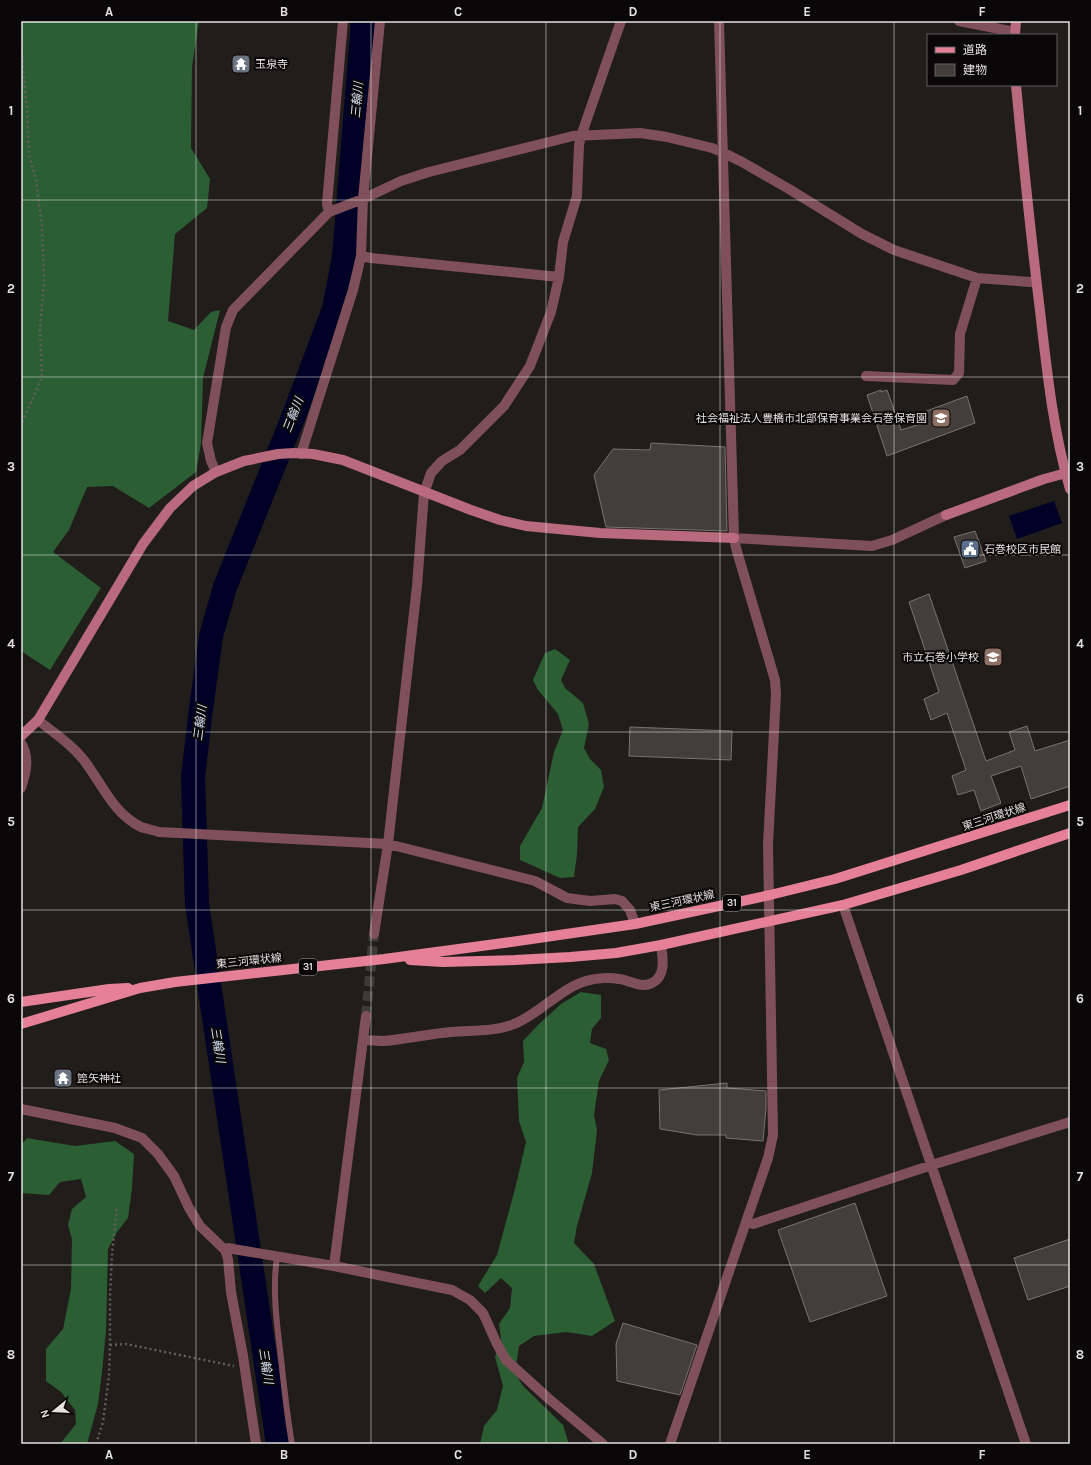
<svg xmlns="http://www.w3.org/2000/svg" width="1091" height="1465" viewBox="0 0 1091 1465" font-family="Karla,'Noto Sans JP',sans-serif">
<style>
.forest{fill:#2b5e33}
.water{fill:#000127}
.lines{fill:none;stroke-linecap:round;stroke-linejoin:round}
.river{stroke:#000127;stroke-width:24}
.building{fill:#433e3c;stroke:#787270}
.street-tunnel{stroke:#3e3a38;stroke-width:10;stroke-dasharray:10 5;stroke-linecap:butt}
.path{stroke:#615e5b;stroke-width:2.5;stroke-dasharray:2 3;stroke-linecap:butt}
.lane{stroke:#80505a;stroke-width:6}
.street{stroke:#80505a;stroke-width:10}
.secondary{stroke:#b96b7d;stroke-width:10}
.primary{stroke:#e58098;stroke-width:10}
.grid{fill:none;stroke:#e4e1e0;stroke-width:1;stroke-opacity:0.55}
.labels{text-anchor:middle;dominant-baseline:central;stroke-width:4;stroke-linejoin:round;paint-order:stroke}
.shield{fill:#090707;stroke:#a2a09f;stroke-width:1}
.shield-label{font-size:10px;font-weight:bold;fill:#e4e1e0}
.poi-label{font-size:11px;fill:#e4e1e0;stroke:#090707;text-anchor:start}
.street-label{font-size:11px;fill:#e4e1e0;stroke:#090707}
.water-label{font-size:12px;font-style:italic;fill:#d5e1f0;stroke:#090707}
.neatline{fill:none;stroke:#e4e1e0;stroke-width:1.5}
.grid-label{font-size:13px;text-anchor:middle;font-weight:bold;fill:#e4e1e0}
</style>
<rect width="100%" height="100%" fill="#211d1a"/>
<!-- forest -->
<path class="forest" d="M21 21H199L192 67 191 148 210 179 207 208 175 234 168 321 194 330 211 312 220 310 203 378 201 443 196 472 149 508 113 486 87 487 69 530 53 552 101 588 50 670 21 651Z
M555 649 570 660 561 680 565 688 583 703 589 724 584 748 590 759 601 770 604 787 595 809 578 827 577 854 574 877 560 878 520 860V846L542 808 554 752 563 730 558 714 538 690 533 680 545 653Z
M581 992 601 995V1018L592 1029 590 1043 606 1049 609 1060 599 1081 594 1115 597 1130 592 1173 577 1226 574 1243 594 1264 615 1321 592 1336 566 1332 534 1336 519 1346 515 1373 523 1386 563 1425 569 1444H480L484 1426 497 1410 503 1386 495 1357 501 1339 499 1324 510 1308 512 1288 501 1278 485 1293 478 1286 497 1255 515 1189 526 1142 519 1121 517 1078 524 1062 523 1041 538 1025 561 1004Z
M27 1138 75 1146 115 1141 134 1154 132 1188 128 1218 117 1232 108 1249 106 1330 102 1372 98 1404 87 1444H60L76 1424 75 1410 61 1392 46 1381V1349L63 1329 71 1289 72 1239 68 1225 72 1209 86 1197 81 1179 60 1182 49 1195 21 1193V1145Z"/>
<!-- water -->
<path class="water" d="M1054 501 1062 523 1017 539 1009 516Z"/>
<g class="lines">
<!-- river -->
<path class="river" d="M278 1444 197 904 193 777 201 709 211 636 225 587 294 415 334 309 344 257 363 21"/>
</g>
<!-- building -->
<path class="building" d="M881 390V392L887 390 901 430 927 422 924 412 967 396 975 423 887 456 867 395Z
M651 443 725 447 727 531 606 527 594 475 613 449 650 450Z
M975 531 986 561 965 568 954 537Z
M929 594 986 761 1015 750 1009 732 1027 726 1035 751 1070 740V786L1031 799 1021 766 991 776 1001 803 981 811 974 790 958 795 952 776 966 770 947 713 931 720 924 699 939 692 909 602Z
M630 727 732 731 731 760 629 756Z
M727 1083V1088L766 1091V1108L763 1141 726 1138V1135H697L660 1129 659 1090Z
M855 1203 887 1296 810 1322 778 1230Z
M1070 1239V1286L1028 1300 1014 1258Z
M623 1323 697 1345 680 1395 617 1381 616 1344Z"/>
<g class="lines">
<!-- street-tunnel -->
<path class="street-tunnel" d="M366 1016 374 934"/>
<!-- path -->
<path class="path" d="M21 46 27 111 29 155 36 180 42 226 44 281 40 330 42 377 21 425
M110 1345 126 1344 234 1366
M96 1444 103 1422 109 1376 110 1345V1296L112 1254 117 1207"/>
<!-- lane -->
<path class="lane" d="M277 1257C272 1290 277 1325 281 1358 284 1387 287 1416 292 1444"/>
<!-- street -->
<path class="street" d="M380 21 363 199 361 256 371 258 559 277 563 242 577 196 579 145 581 136 621 21
M959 21 1015 32
M329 212 363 199 401 181 429 172 573 136 640 133 667 137 712 148 724 153 742 162 789 189 862 234 894 250 977 278 1030 282 1036 281
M866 376 953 380 959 373 960 334 977 278
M301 454 353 290 361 256
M216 472 211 461 207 443 226 327 233 310 329 212 327 204 343 21
M734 538 872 546 892 540 946 515
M38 720C55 734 74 746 86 763 103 786 114 814 141 827 147 829 153 830 159 832L388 844 535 881 567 898 590 901 615 899 622 901 630 910 635 924
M21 743C30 757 26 773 21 788
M843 905 1026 1444
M374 934 388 844 417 586 424 493 431 473 442 461 460 450 504 406 530 366 551 312 559 277
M363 1040C370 1040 377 1041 384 1041 407 1039 428 1034 451 1032 471 1030 495 1032 514 1024 540 1014 559 989 586 981 596 978 610 977 619 979 630 980 641 989 652 983 666 976 663 959 661 945
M21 1109 115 1128 142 1138 158 1154 174 1176 189 1208 200 1226 225 1250 228 1259 231 1292 243 1356 256 1444
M746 1222 753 1224 932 1165 1070 1122
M225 1250 228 1248 233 1249 334 1266 452 1290 470 1300 483 1313 497 1344 506 1360 548 1398 603 1444
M334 1266 366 1016
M670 1444 746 1222 768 1158 773 1135 768 844 776 694 775 680 736 548 734 538 719 21"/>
<!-- secondary -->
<path class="secondary" d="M1015 35 1016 21
M1016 85C1023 160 1031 236 1040 311 1047 371 1053 431 1070 489
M946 515 1044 479 1070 472
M21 736 38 720 143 544 170 508 193 486 216 472 244 461 278 454 294 453 313 454 343 460 471 510 500 520 526 526 600 533 734 538"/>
<!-- primary -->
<path class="primary" d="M410 960 443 962 515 960 570 957 616 953 661 945 843 905 961 870 1070 833
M21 1002 109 989 128 988
M21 1024 140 988 175 982 384 959 511 942 635 924 770 895 835 879 1070 805"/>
</g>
<!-- grid -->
<path class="grid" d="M196 21V1444M371 21V1444M546 21V1444M720 21V1444M894 21V1444M21 200H1070M21 377H1070M21 555H1070M21 732H1070M21 910H1070M21 1088H1070M21 1265H1070"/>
<!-- icons -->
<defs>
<g id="temple-square" transform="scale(1)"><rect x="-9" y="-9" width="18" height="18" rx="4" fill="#6b7280" stroke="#090707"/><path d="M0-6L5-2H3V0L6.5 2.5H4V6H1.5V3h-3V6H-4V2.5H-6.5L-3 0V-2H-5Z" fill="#fff"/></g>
<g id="school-square" transform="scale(1)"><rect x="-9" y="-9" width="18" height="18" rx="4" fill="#8d6e63" stroke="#090707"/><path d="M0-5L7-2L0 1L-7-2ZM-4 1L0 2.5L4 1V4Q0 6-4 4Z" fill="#fff"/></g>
<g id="civic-square" transform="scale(1)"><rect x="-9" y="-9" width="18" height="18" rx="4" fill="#5c6f8a" stroke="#090707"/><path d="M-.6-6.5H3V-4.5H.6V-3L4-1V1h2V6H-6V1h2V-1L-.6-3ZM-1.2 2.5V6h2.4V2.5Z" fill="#fff"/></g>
</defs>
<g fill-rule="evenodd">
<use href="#temple-square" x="241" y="64"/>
<use href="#school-square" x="941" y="418"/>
<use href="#civic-square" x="970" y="549"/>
<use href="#school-square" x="993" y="657"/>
<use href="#temple-square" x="63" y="1078"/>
</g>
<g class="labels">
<!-- shield labels -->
<g class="shield">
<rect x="723" y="895" width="18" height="16" rx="3"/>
<rect x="299" y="959" width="18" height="16" rx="3"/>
</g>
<g class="shield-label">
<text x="732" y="903">31</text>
<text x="308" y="967">31</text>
</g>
<!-- poi labels -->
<g class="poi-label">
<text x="255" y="64">玉泉寺</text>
<text x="927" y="418" text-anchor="end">社会福祉法人豊橋市北部保育事業会石巻保育園</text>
<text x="984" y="549">石巻校区市民館</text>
<text x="979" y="657" text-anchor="end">市立石巻小学校</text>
<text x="77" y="1078">箆矢神社</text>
</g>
<!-- street labels -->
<g class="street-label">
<text transform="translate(994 817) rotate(-18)">東三河環状線</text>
<text transform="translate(682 901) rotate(-12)">東三河環状線</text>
<text transform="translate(249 961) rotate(-6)">東三河環状線</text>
</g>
<!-- water labels -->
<g class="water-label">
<text transform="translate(357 100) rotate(-85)">三輪川</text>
<text transform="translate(293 415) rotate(-69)">三輪川</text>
<text transform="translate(200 723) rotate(-83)">三輪川</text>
<text transform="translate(218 1045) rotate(81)">三輪川</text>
<text transform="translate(266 1366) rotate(81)">三輪川</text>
</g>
</g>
<!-- border -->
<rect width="1091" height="1465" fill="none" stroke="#090707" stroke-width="44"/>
<!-- legend -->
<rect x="927" y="34" width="130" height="52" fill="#090707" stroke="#615e5e"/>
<rect x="935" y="47" width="20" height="6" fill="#e58098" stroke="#615e5e"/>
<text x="963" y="54" font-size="12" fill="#e4e1e0">道路</text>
<rect x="935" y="64" width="20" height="12" fill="#433e3c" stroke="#615e5e"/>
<text x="963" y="74" font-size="12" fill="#e4e1e0">建物</text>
<!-- north arrow -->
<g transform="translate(54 1411) rotate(252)" stroke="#090707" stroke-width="3" paint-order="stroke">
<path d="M0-3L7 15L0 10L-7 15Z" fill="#e4e1e0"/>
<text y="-6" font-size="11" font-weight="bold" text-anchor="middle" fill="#e4e1e0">N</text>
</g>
<rect x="22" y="22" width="1047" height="1421" class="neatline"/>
<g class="grid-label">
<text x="109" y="16">A</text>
<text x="284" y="16">B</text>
<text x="458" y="16">C</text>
<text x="633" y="16">D</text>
<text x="807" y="16">E</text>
<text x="982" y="16">F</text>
<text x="11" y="115">1</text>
<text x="1080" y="115">1</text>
<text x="11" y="293">2</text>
<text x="1080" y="293">2</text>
<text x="11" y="471">3</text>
<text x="1080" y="471">3</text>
<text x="11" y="648">4</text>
<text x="1080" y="648">4</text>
<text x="11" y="826">5</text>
<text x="1080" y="826">5</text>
<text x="11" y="1003">6</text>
<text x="1080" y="1003">6</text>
<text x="11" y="1181">7</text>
<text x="1080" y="1181">7</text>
<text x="11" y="1359">8</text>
<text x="1080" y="1359">8</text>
<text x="109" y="1459">A</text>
<text x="284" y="1459">B</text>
<text x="458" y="1459">C</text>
<text x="633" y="1459">D</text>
<text x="807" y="1459">E</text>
<text x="982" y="1459">F</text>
</g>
</svg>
